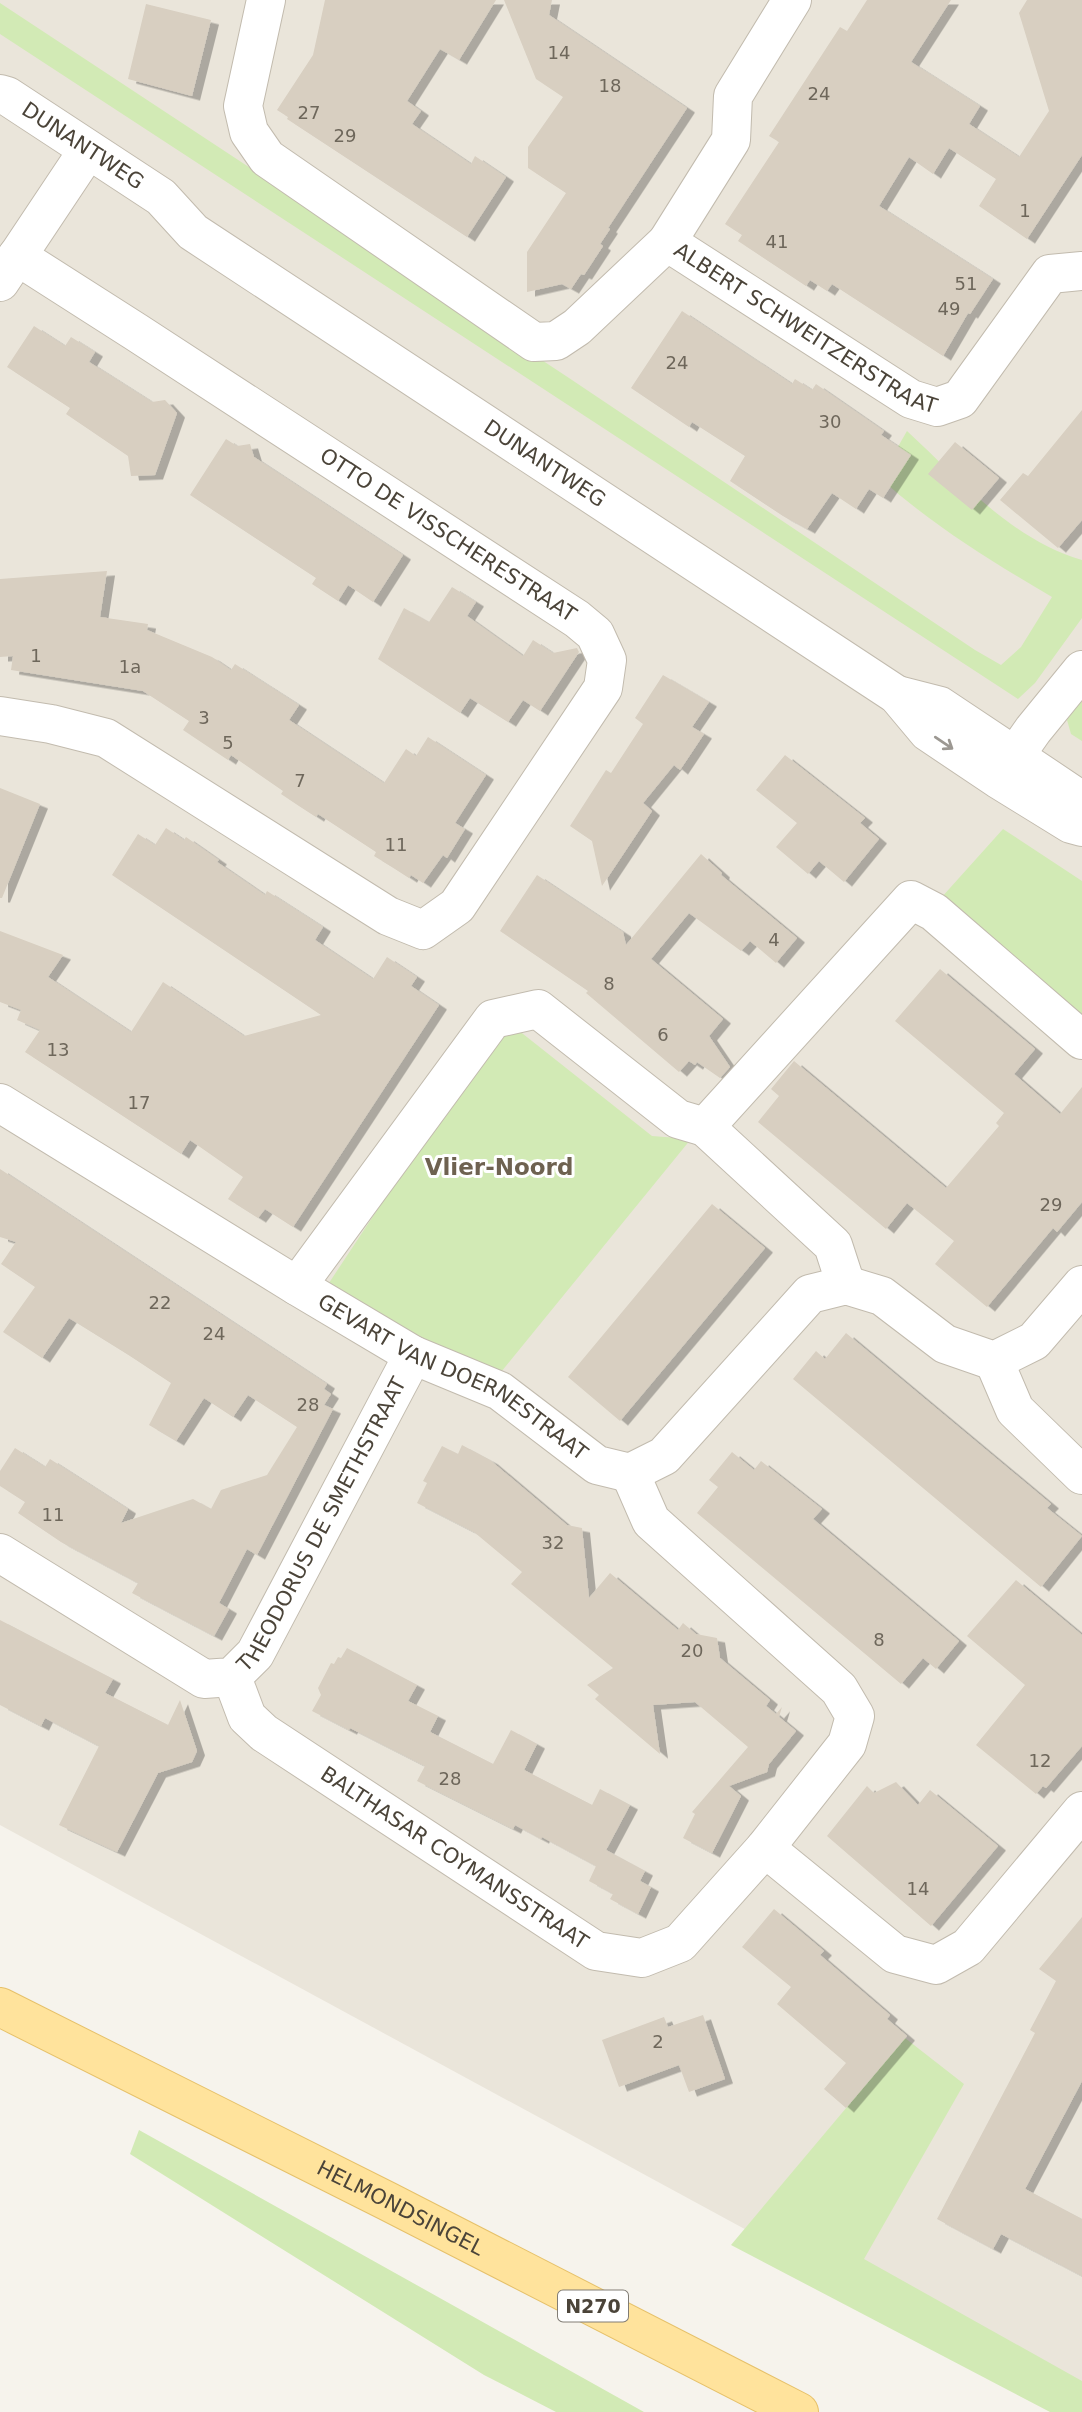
<svg xmlns="http://www.w3.org/2000/svg" width="1082" height="2412" viewBox="0 0 1082 2412" font-family="'DejaVu Sans',sans-serif">
<style>
.residential{fill:#eae5da}
.green{fill:#d2eab5}
.building{fill:#d8cfc1;filter:url(#shadow)}
.lines{fill:none;stroke-linecap:round;stroke-linejoin:round}
.minor-casing{stroke:#c2bbae;stroke-width:40}
.major-casing{stroke:#e6c16a;stroke-width:40}
.minor{stroke:#fff;stroke-width:38}
.major{stroke:#ffe39c;stroke-width:38}
.oneway{stroke:#9c9892}
.labels{text-anchor:middle;dominant-baseline:central;stroke-width:6;stroke-linejoin:round;paint-order:stroke}
.number-label{font-size:18px;fill:#6e675b}
.shield{fill:#fff;stroke:#817c74;stroke-width:2}
.shield-label{font-size:19px;font-weight:bold;fill:#4b4439}
.street-label{font-size:21px;fill:#4b4439;stroke:#fff}
.neighbourhood-label{font-size:23px;font-weight:bold;fill:#6e6250;stroke:#fff}
</style>
<defs>
<filter id="shadow"><feDropShadow dx="8" dy="4.5" stdDeviation="0" flood-color="#0004"/></filter>
</defs>
<rect width="100%" height="100%" fill="#f6f3ec"/>
<!-- residential -->
<path class="residential" d="M0 0H1082V2412L0 1825Z"/>
<!-- green -->
<path class="green" d="M0 3 569 378 975 650 1001 665 1021 647 1052 597C991 561 932 525 880 478L907 431C959 479 1012 540 1082 560V618L1035 683 1018 699 0 34Z
M1079 700 1082 702V741L1071 734 1067 720Z
M1003 829 1082 881V1015L941 898Z
M513 1026 652 1136 691 1139 497 1377 325 1289 494 1033Z
M905 2038 964 2084 864 2259 1082 2381V2412H1050L731 2245Z
M139 2130 644 2412H556L484 2375 130 2154Z"/>
<!-- building -->
<path class="building" d="M325 0H496L459 60 440 49 407 101 421 111 412 124 471 164 475 156 506 177 467 237 287 119 288 117 277 110 313 55Z
M504 0H552L549 15 687 108 608 228 610 229 600 244 603 246 584 275 581 274 571 289 562 284 527 292V252L566 193 528 168V147L563 97 536 79Z
M867 0H951L911 62 980 106 969 124 1019 157 1049 111 1019 13 1027 0H1082V155L1027 239 979 206 996 179 949 148 933 174 909 157 879 206 993 279 970 314 968 313 943 356 832 284 827 291 810 280 806 286 738 241 742 235 725 224 779 142 769 136 840 27 847 31Z
M146 4 211 20 192 96 128 79Z
M682 311 792 384 795 379 812 390 816 384 884 431 881 435 911 455 883 498 869 489 856 509 832 493 807 529 783 516 730 481 745 456 692 422 689 427 631 388Z
M34 326 65 346 71 337 95 352 89 362 152 402 165 400 177 413 155 475 131 476 128 456 66 414 70 408 7 367Z
M1082 410V520L1058 548 1000 500 1023 473 1028 476Z
M226 439 237 446 250 444 254 457 403 555 373 602 348 585 338 601 312 584 316 578 190 495Z
M955 442 999 478 972 510 928 474Z
M107 571 100 617 148 624 147 630 212 657 231 670 235 664 299 705 289 720 384 783 406 749 416 756 428 737 486 775 455 823 465 829 447 858 443 855 423 883 411 875 409 878 392 867 374 856 376 852 318 814 316 817 299 806 281 794 283 791 231 755 228 760 183 730 189 721 143 691 11 670 13 656 0 657V579Z
M452 587 476 602 467 616 523 656 533 640 553 653 577 648 579 652 540 711 523 700 508 722 470 698 460 713 378 659 404 608 429 622Z
M663 675 709 702 692 727 704 734 680 770 674 765 643 803 652 811 602 886 592 841 570 826 606 770 611 773 643 724 635 718Z
M785 755 865 818 860 823 879 839 844 882 819 861 808 874 776 847 797 823 756 790Z
M0 788 40 804 2 898H0Z
M166 828 184 840 186 837 219 860 217 862 265 895 267 891 323 927 315 940 373 979 387 957 417 977 411 986 439 1005 293 1227 265 1209 258 1218 228 1199 243 1177 190 1140 181 1154 25 1052 40 1030 17 1020 21 1010 0 1002V931L63 955 48 977 131 1032 163 982 244 1036 321 1015 112 875 138 834 155 845Z
M701 854 722 873 721 875 797 938 776 963 750 941 741 951 689 913 651 959 723 1019 709 1036 730 1067 720 1078 697 1062 695 1065 689 1061 679 1072 586 993 588 991 500 931 537 875 623 932 626 945Z
M940 969 1035 1049 1014 1074 1060 1114 1082 1087V1202L1057 1232 1053 1228 987 1307 935 1264 954 1241 907 1203 886 1229 758 1122 779 1096 771 1089 794 1061 946 1188 999 1126 996 1123 1004 1113 895 1021Z
M0 1169 327 1384 324 1389 331 1394 324 1405 333 1409 257 1555 247 1549 219 1603 229 1609 214 1636 132 1593 138 1583 61 1542 18 1513 25 1502 0 1486V1471L15 1448 45 1467 50 1459 128 1509 121 1523 193 1499 211 1509 221 1490 267 1475 297 1427 248 1395 233 1417 204 1398 176 1441 149 1425 171 1383 127 1354 69 1318 42 1358 3 1332 35 1287 1 1264 16 1242 0 1237Z
M712 1204 765 1248 620 1421 568 1377Z
M846 1333 1051 1504 1047 1508 1082 1536 1041 1587 793 1379 816 1351 825 1359Z
M462 1445 490 1460 567 1525 582 1528 589 1598 610 1573 678 1630 683 1623 696 1634 717 1638 720 1658 770 1700 766 1706 776 1714 782 1707 779 1717 796 1731 769 1764 767 1772 729 1786 741 1796 712 1853 683 1838 695 1814 692 1812 748 1747 695 1702 653 1705 660 1754 595 1699 599 1695 587 1685 613 1668 511 1584 522 1572 474 1532 417 1503 427 1483 423 1481 442 1446 458 1454Z
M732 1452 754 1470 761 1461 822 1509 813 1519 959 1641 936 1669 923 1658 901 1684 697 1513 718 1487 709 1480Z
M1016 1580 1082 1635V1746L1046 1788 1043 1786 1036 1794 976 1745 1025 1685 967 1636Z
M0 1620 113 1679 105 1693 168 1725 180 1700 197 1751 192 1762 158 1773 117 1852 59 1825 99 1746 45 1718 41 1726 0 1705Z
M347 1648 417 1685 408 1701 438 1716 430 1732 493 1764 511 1730 537 1744 524 1770 592 1805 600 1789 630 1805 606 1850 645 1871 640 1881 651 1887 638 1914 610 1899 613 1894 589 1881 596 1866 542 1837 541 1839 515 1825 513 1829 417 1781 425 1766 350 1728 349 1730 312 1711 321 1695 318 1688 331 1663 334 1664 338 1657 341 1658Z
M896 1782 918 1805 930 1790 998 1846 931 1926 827 1836 867 1786 874 1793Z
M774 1909 824 1951 820 1955 890 2015 887 2019 907 2036 846 2108 824 2089 846 2063 777 2004 791 1987 742 1947Z
M1082 1917V2081L1025 2189 1082 2219V2276L1001 2234 993 2249 937 2219 1035 2033 1030 2030 1056 1981 1039 1969Z
M703 2015 725 2079 689 2092 679 2065 619 2087 602 2040 664 2017 668 2027Z"/>
<g class="lines">
<!-- minor casing -->
<g class="minor-casing">
<g id="minor">
<path id="s1" d="M266 0 243 106 249 132 267 158 534 342 556 341 577 327 667 242 911 399 937 407 960 399 1050 274 1082 271"/>
<path id="s2" d="M0 94 7 96 161 197 193 232 897 695 928 732 998 779 1071 824 1082 827"/>
<path d="M667 242 731 140 733 96 792 0"/>
<path d="M0 282 88 150"/>
<path d="M897 695 940 706 1082 801"/>
<path d="M0 716 51 724 106 738 388 916 423 930 457 906 603 688 607 660 595 634 577 619 136 332 17 256"/>
<path d="M1000 777 1033 730 1082 670"/>
<path id="s3" d="M0 1103 297 1286 413 1355 500 1391 597 1465 630 1473 664 1456 810 1294 846 1285 882 1296 945 1344 994 1361 1034 1341 1082 1285"/>
<path d="M705 1127 833 1245 846 1285"/>
<path d="M297 1286 493 1019 538 1009 678 1119 705 1127 911 900 934 912 1082 1040"/>
<path d="M994 1361 1015 1410 1082 1475"/>
<path id="s4" d="M0 1553 204 1679 232 1677 255 1654 413 1355"/>
<path id="s5" d="M232 1677 247 1717 264 1733 596 1951 642 1958 680 1943 765 1848 847 1744 855 1716 839 1689 651 1521 630 1473"/>
<path d="M765 1848 895 1954 936 1965 968 1947 1082 1811"/>
</g>
</g>
<!-- major casing -->
<g class="major-casing">
<g id="major">
<path id="s6" d="M0 2007 387 2201 799 2412"/>
</g>
</g>
<!-- minor -->
<use href="#minor" class="minor"/>
<!-- major -->
<use href="#major" class="major"/>
</g>
<!-- one-way arrows -->
<defs><path id="oneway-shaft" d="M-6 0H5M1.5-3L5.5 0L1.5 3" fill="none" stroke-width="1.6" stroke-linecap="round" stroke-linejoin="round" transform="scale(1.75)"/></defs>
<use class="oneway" href="#oneway-shaft" transform="translate(944 743) rotate(34)"/>
<g class="labels">
<!-- number labels -->
<g class="number-label">
<text x="559" y="52">14</text>
<text x="610" y="85">18</text>
<text x="819" y="93">24</text>
<text x="309" y="112">27</text>
<text x="345" y="135">29</text>
<text x="1025" y="210">1</text>
<text x="777" y="241">41</text>
<text x="966" y="283">51</text>
<text x="949" y="308">49</text>
<text x="677" y="362">24</text>
<text x="830" y="421">30</text>
<text x="36" y="655">1</text>
<text x="130" y="666">1a</text>
<text x="204" y="717">3</text>
<text x="228" y="742">5</text>
<text x="300" y="780">7</text>
<text x="396" y="844">11</text>
<text x="774" y="939">4</text>
<text x="609" y="983">8</text>
<text x="663" y="1034">6</text>
<text x="58" y="1049">13</text>
<text x="139" y="1102">17</text>
<text x="1051" y="1204">29</text>
<text x="160" y="1302">22</text>
<text x="214" y="1333">24</text>
<text x="308" y="1404">28</text>
<text x="53" y="1514">11</text>
<text x="553" y="1542">32</text>
<text x="879" y="1639">8</text>
<text x="692" y="1650">20</text>
<text x="1040" y="1760">12</text>
<text x="450" y="1778">28</text>
<text x="918" y="1888">14</text>
<text x="658" y="2041">2</text>
</g>
<!-- shield labels -->
<rect class="shield" x="558" y="2290.5" width="70" height="31" rx="5"/>
<g class="shield-label">
<text x="593" y="2306">N270</text>
</g>
<!-- street labels -->
<g class="street-label">
<text stroke="none"><textPath href="#s2" startOffset="98">DUNANTWEG</textPath></text>
<text stroke="none"><textPath href="#s1" startOffset="826">ALBERT SCHWEITZERSTRAAT</textPath></text>
<text stroke="none"><textPath href="#s2" startOffset="660">DUNANTWEG</textPath></text>
<text transform="translate(448 535) rotate(33)">OTTO DE VISSCHERESTRAAT</text>
<text stroke="none"><textPath href="#s3" startOffset="530">GEVART VAN DOERNESTRAAT</textPath></text>
<text stroke="none"><textPath href="#s4" startOffset="446">THEODORUS DE SMETHSTRAAT</textPath></text>
<text stroke="none"><textPath href="#s5" startOffset="294">BALTHASAR COYMANSSTRAAT</textPath></text>
<text stroke="none"><textPath href="#s6" startOffset="448">HELMONDSINGEL</textPath></text>
</g>
<!-- neighbourhood labels -->
<g class="neighbourhood-label">
<text x="499" y="1167">Vlier-Noord</text>
</g>
</g>
</svg>
